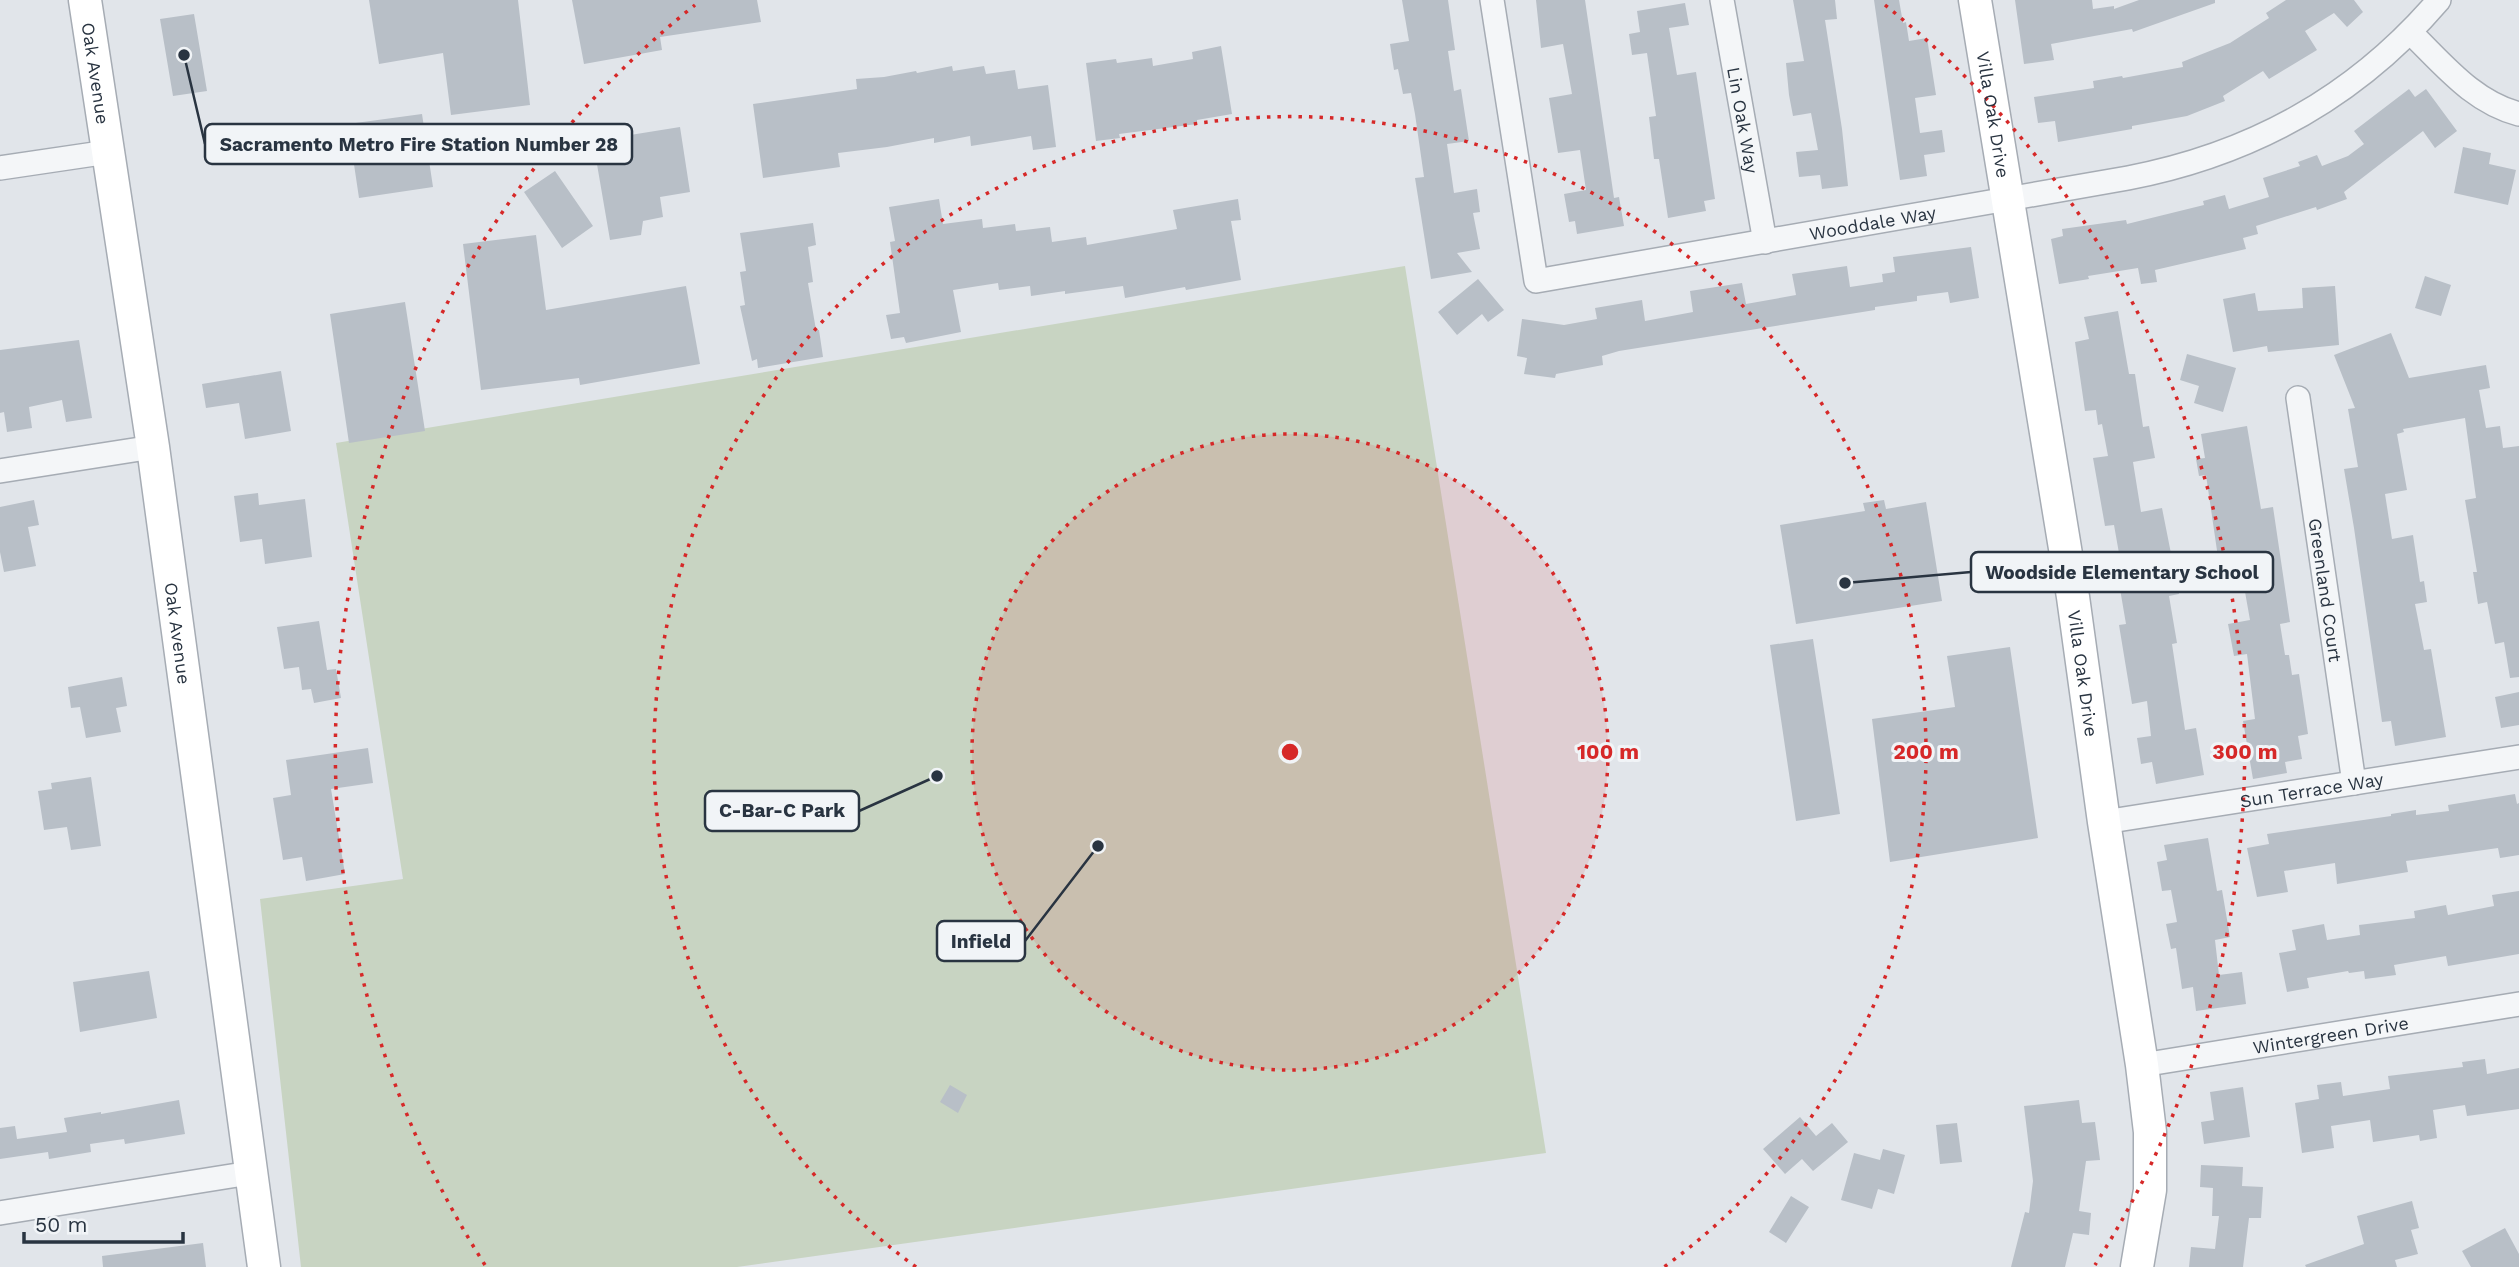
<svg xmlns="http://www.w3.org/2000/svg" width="2519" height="1267" viewBox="0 0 2519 1267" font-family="'Work Sans',sans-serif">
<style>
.green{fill:#c8d4c2}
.building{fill:#b8bfc7}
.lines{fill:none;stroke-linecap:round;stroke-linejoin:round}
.street-casing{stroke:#a6acb4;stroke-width:26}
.secondary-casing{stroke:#a6acb4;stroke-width:35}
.street{stroke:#f4f6f8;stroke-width:23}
.secondary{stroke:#fff;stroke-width:32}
.ring{fill:none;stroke:#d62828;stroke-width:3.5;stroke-dasharray:3.5 7}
.labels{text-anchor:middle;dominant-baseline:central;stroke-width:6;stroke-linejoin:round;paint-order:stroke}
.street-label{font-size:18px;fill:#293441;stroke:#f1f4f7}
.centre{fill:#d62828;stroke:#f1f4f7;stroke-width:3.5}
.ring-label{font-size:21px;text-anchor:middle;font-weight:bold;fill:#d62828;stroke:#f1f4f7;stroke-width:6;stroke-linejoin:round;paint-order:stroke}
.leader{fill:none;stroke:#293441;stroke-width:2.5}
.callout-dot{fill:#293441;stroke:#f1f4f7;stroke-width:2.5}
.callout{fill:#f1f4f7;stroke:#293441;stroke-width:2.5}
.callout-label{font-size:19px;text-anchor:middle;font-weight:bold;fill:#293441}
</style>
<rect width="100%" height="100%" fill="#e1e5ea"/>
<!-- green -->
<path class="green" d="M1405 266 1546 1153 737 1267H301L260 899 403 879 336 443Z"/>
<!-- building -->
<path class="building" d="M369 0H518L530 105 451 115 443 53 379 64Z
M572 0H757L761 22 660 37 662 50 584 64Z
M1402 0H1448L1455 50 1448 51 1454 91 1461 89 1469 141 1447 144 1454 193 1477 189 1480 212 1473 213 1480 249 1457 253 1472 272 1431 279 1415 178 1424 177 1415 114 1411 93 1403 94 1398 69 1394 70 1390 44 1409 41Z
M1536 0H1585L1614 198 1619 197 1624 226 1577 234 1575 221 1569 222 1564 194 1586 190 1580 150 1558 153 1549 98 1572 94 1563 44 1541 48Z
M1793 0H1835L1837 19 1825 20 1842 129 1848 186 1822 189 1820 175 1799 177 1796 152 1818 150 1811 113 1793 116 1789 95 1786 63 1804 61Z
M1874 0H1899L1903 23 1906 22 1909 41 1927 38 1936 95 1915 98 1920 133 1942 130 1945 152 1924 155 1927 176 1900 180Z
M2015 0H2092L2093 9 2114 6V9L2139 0H2215V3L2133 32 2132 29 2051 44 2054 60 2024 64Z
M2286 0H2354L2363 12 2347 27 2334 13 2305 31 2317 50 2269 79 2263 71 2223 96 2225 101 2187 116 2132 126V129L2058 142 2055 121 2038 123 2034 97 2094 88 2093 81 2122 76 2123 78 2183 67 2182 62 2230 43 2269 18 2266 13Z
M1685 3 1689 25 1669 28 1677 75 1696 72 1715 199 1704 201 1706 211 1668 218 1659 159H1654L1649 117 1656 116 1647 53 1632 55 1629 34 1640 32 1637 11Z
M194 14 207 91 173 96 160 19Z
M1221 46 1232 114 1197 120V124L1119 134 1120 138 1096 141 1086 63 1116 59 1117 63 1152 58 1153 66 1193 59 1192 52Z
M952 66 953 71 984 66 986 74 1015 70 1018 89 1048 85 1056 147 1033 150 1031 136 971 146 970 136 934 143V138L887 147 838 153 840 167 763 178 753 104 857 89 856 79 884 77 916 71 917 73Z
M2409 89 2415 97 2426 89 2457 131 2435 148 2423 131 2344 192 2347 199 2317 210 2316 207 2256 226 2258 234 2243 238 2246 249 2155 270 2157 282 2141 284 2138 268 2088 276 2089 279 2059 284 2051 239 2063 236 2062 229 2126 220 2127 224 2204 205 2203 201 2225 195 2229 209 2269 197 2263 178 2300 166 2298 162 2317 155 2322 166 2348 156 2364 144 2354 131Z
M422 114 433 187 359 198 348 124Z
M680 127 690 192 660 197 663 217 643 221 641 235 610 240 593 141Z
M2463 147 2491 153 2489 164 2516 170 2508 205 2454 193Z
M555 171 593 226 562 248 524 192Z
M939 199 943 224 982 219 983 228 1015 224 1016 231 1050 227 1052 242 1086 237 1087 245 1177 229 1173 210 1238 199 1241 220 1231 221 1241 280 1186 290 1185 287 1125 298 1123 286 1065 294V291L1031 296 1030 286 999 290 998 283 953 290 961 332 906 343 904 337 891 339 886 315 900 313 890 242 895 241 889 207Z
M813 223 816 245 808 247 813 282 808 283 816 330H819L823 357 758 368 757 359 752 361 740 306 745 305 740 272 746 271 740 233Z
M536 235 546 310 686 286 700 364 580 385 579 378 481 390 463 244Z
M1971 247 1979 298 1950 303 1948 292 1917 296V301L1875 307V310L1619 351 1602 356 1603 365 1556 374 1555 378 1524 374 1527 358 1517 356 1522 319 1564 325 1597 319 1595 308 1642 300 1645 321 1693 312 1690 291 1742 283 1746 304 1796 295 1792 274 1847 266 1850 287 1883 282 1882 274 1895 272 1893 257Z
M2425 276 2451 285 2441 316 2415 308Z
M1478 279 1504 310 1488 322 1482 314 1457 335 1438 312Z
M2335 286 2339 345 2268 352 2267 346 2233 352 2223 299 2255 293 2258 311 2303 308 2302 288Z
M405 302 425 431 349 443 330 314Z
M2118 311 2129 374H2135L2143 427 2149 426 2155 458 2133 462 2141 512 2162 508 2179 594 2169 596 2177 643 2172 644 2185 730 2196 728 2204 775 2156 784 2152 762 2141 764 2137 738 2151 736 2147 701 2132 704 2119 625 2126 624 2119 583 2113 584 2109 561 2120 559 2114 525 2105 526 2093 458 2108 456 2102 424 2098 425 2096 410 2085 411 2075 342 2089 339 2084 317Z
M2391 333 2409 378 2486 365 2490 388 2479 390 2486 428 2500 426 2503 448 2519 446V677L2510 678 2504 642 2495 644 2487 602 2478 604 2473 572H2477L2465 500 2476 498 2465 418 2403 429 2404 432 2397 434 2407 490 2385 494 2392 539 2413 535 2420 582 2424 581 2427 602 2415 604 2424 650 2431 649 2446 737 2395 746 2391 721 2382 722 2354 528 2344 469 2358 467 2348 409 2355 408 2334 355Z
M79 340 92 418 66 422 62 400 29 407 32 428 7 432 4 412 0 413V350Z
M2187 354 2236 368 2223 412 2194 403 2199 386 2180 380Z
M281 371 291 431 245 439 239 403 206 408 202 384Z
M2247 426 2261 509 2273 507 2290 622 2280 624 2285 655H2289L2292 675 2299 674 2308 734 2298 736 2302 759 2285 762 2287 773 2253 779 2243 721 2255 719 2247 654 2234 656 2228 624 2250 620 2242 575 2221 578 2206 475 2199 476 2196 459 2205 458 2201 434Z
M258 493 259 505 305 499 312 557 265 564 262 539 240 542 234 496Z
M34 500 39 525 28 527 36 566 4 572 0 552V507Z
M1884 500 1886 509 1926 502 1942 601 1796 624 1780 525 1865 511 1863 503Z
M319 621 327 670 336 669 341 698 314 703 311 689 302 690 299 667 284 669 277 627Z
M1813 639 1840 814 1796 821 1770 645Z
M2010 647 2038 838 1890 862 1872 719 1955 707 1947 656Z
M122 677 127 706 116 708 121 732 86 738 80 707 71 708 68 687Z
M2519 692V725L2501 728 2495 697Z
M368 748 373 783 331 789 345 874 306 881 302 857 283 860 273 798 291 795 286 760Z
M91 777 101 846 71 850 67 827 44 830 38 791 52 789 51 783Z
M2515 794 2517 804 2519 803V855L2500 858 2498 848 2406 861 2408 872 2337 884 2335 863 2284 871 2288 892 2257 897 2247 848 2269 844 2267 834 2391 816V814L2416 810V815L2449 811 2448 805Z
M2208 838 2217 891 2222 890 2230 937 2215 940 2219 975 2242 972 2246 1004 2196 1011 2193 987 2182 989 2176 948 2171 949 2166 924 2177 922 2171 890 2162 891 2157 862 2167 860 2164 845Z
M2519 891V954L2448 966 2446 956 2394 965 2396 975 2365 979 2364 971 2349 973 2348 971 2307 978 2309 988 2287 992 2279 953 2296 950 2292 930 2324 924 2327 940 2360 935 2359 925 2415 918 2414 911 2446 905 2448 915 2494 906 2492 895Z
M149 971 157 1018 80 1032 73 982Z
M2485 1059 2487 1074 2519 1068V1109L2467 1116 2465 1105 2433 1110 2437 1138 2420 1141 2419 1135 2373 1142 2370 1120 2331 1126 2334 1148 2302 1153 2295 1103 2319 1099 2317 1085 2341 1082 2343 1096 2390 1089 2388 1076 2463 1067 2462 1062Z
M950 1085 967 1095 958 1113 940 1102Z
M2243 1087 2250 1137 2204 1144 2201 1122 2214 1120 2210 1092Z
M179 1100 185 1134 125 1144 124 1139 90 1144 91 1152 49 1159 48 1152 0 1159V1128L15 1126 17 1139 67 1132 64 1118 101 1112V1114Z
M2079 1100 2082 1123 2095 1122 2100 1160 2086 1161 2079 1211 2091 1213 2089 1235 2073 1233 2065 1267H2011L2025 1212 2029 1213 2033 1181 2024 1106Z
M1800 1117 1816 1136 1832 1123 1848 1142 1813 1171 1802 1159 1785 1174 1763 1149Z
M1957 1123 1962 1162 1940 1164 1936 1125Z
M1883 1149 1905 1155 1894 1194 1878 1189 1872 1209 1841 1200 1854 1153 1880 1160Z
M2201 1165 2243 1167 2242 1186 2263 1187 2261 1218H2249L2243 1267H2189L2191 1247 2215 1249 2219 1216H2212L2213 1188 2200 1187Z
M1791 1196 1809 1207 1786 1243 1769 1232Z
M2412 1201 2419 1228 2411 1230 2418 1254 2395 1260 2397 1267H2306L2305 1265 2364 1244 2357 1216Z
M2505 1228 2519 1254V1267H2471L2462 1251Z
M203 1243 206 1267H103L102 1256Z"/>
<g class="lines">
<!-- street casing -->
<g class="street-casing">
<g id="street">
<path id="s1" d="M1492 0 1536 281 2128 178C2253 154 2356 97 2439 0"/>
<path id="s2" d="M1722 0 1765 242"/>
<path d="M2411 33C2444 65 2473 102 2519 114"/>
<path d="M0 168 108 152"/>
<path id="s3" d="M2298 398 2354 783"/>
<path d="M0 471 153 447"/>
<path id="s4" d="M2104 822 2519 757"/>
<path id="s5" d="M2142 1065 2519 1004"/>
<path d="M0 1213 250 1173"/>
</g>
</g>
<!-- secondary casing -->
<g class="secondary-casing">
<g id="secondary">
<path id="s6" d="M85 0 153 447 264 1267"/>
<path id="s7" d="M1975 0 2073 597 2104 822 2142 1065 2150 1132V1190L2137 1267"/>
</g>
</g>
<!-- street -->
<use href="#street" class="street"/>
<!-- secondary -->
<use href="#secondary" class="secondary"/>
</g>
<!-- distance rings -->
<circle cx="1290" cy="752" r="318" fill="#d62828" fill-opacity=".12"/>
<g class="ring">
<circle cx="1290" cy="752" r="318"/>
<path d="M916 1267A636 636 0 1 1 1664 1267"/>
<path d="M485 1265A955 955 0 0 1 695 5M1885 5A955 955 0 0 1 2095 1265"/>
</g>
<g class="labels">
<!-- street labels -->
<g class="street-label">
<text stroke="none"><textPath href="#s6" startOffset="74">Oak Avenue</textPath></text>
<text stroke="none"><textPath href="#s7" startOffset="116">Villa Oak Drive</textPath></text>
<text stroke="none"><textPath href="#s2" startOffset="122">Lin Oak Way</textPath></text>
<text stroke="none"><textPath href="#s1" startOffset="626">Wooddale Way</textPath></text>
<text stroke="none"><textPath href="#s3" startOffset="194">Greenland Court</textPath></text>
<text stroke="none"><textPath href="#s6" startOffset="640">Oak Avenue</textPath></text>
<text stroke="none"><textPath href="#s7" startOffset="682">Villa Oak Drive</textPath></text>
<text stroke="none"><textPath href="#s4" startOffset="210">Sun Terrace Way</textPath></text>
<text stroke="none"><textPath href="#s5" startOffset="191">Wintergreen Drive</textPath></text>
</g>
</g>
<circle cx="1290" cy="752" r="10" class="centre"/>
<g class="ring-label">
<text x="1608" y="759">100 m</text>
<text x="1926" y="759">200 m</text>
<text x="2245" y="759">300 m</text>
</g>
<!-- callouts -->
<path class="leader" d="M184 55L205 144M1845 583L1971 572M937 776L859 811M1098 846L1025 941"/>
<g class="callout-dot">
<circle cx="184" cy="55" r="7"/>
<circle cx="1845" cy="583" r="7"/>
<circle cx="937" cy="776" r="7"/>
<circle cx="1098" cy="846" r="7"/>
</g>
<g class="callout">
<rect x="205" y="124" width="427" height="40" rx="7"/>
<rect x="1971" y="552" width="302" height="40" rx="7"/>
<rect x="705" y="791" width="154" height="40" rx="7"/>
<rect x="937" y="921" width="88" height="40" rx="7"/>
</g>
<g class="callout-label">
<text x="419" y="151">Sacramento Metro Fire Station Number 28</text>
<text x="2122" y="579">Woodside Elementary School</text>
<text x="782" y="817">C-Bar-C Park</text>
<text x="981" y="948">Infield</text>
</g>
<!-- scale -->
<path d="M24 1232v10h159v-10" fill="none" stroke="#293441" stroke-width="3.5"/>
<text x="35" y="1232" font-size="21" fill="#293441" stroke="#f1f4f7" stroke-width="5" paint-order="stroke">50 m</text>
</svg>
